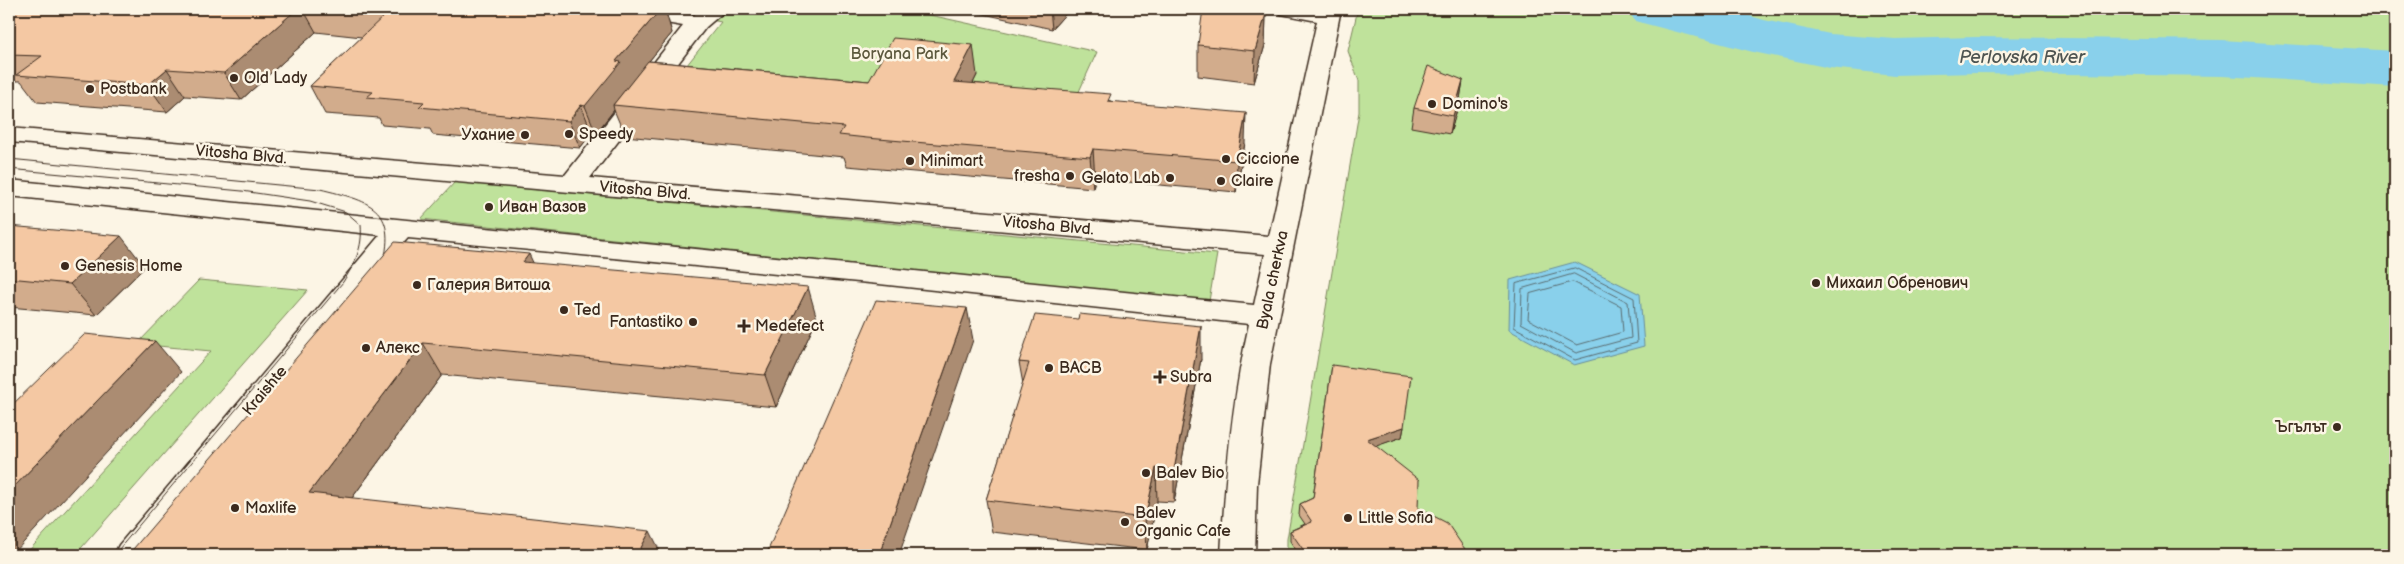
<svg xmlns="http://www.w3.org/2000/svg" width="2404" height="564" viewBox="0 0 2404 564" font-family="'Balsamiq Sans',sans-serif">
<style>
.green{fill:#bfe29b;stroke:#7d865c}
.water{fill:#89d0eb;stroke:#6a8e99}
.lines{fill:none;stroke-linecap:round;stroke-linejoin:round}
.shore{stroke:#5a6c70;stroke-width:1}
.river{fill:#89d0eb;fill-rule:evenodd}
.minor-casing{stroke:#3b2a1e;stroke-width:3}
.minor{fill:#fcf5e5;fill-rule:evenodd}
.tram{stroke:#3b2a1e;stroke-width:1}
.wall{fill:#d2ac8c;stroke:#3b2a1e}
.shaded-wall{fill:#ab8c72;stroke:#3b2a1e}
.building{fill:#f4c8a3;stroke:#3b2a1e}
.poi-dot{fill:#3b2a1e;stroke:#fcf5e5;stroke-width:2}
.labels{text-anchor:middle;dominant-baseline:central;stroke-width:5;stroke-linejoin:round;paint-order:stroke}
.park-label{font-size:16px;fill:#5c583d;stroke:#fcf5e5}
.poi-label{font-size:16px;fill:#3b2a1e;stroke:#fcf5e5;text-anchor:start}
.street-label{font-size:16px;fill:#3b2a1e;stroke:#fcf5e5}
.water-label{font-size:18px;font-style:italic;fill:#4e5451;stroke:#fcf5e5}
</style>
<rect width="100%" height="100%" fill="#fcf5e5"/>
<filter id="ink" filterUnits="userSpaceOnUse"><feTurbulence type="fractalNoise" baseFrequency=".02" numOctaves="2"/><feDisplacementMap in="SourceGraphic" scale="10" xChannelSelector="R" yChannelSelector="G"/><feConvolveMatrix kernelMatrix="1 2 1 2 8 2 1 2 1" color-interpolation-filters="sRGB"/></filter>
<g filter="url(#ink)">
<!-- green -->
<path class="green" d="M656 9H903L1097 52 1071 109 671 85 721 22Z
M1358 9H1387L1408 13 1409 9H2381L2395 14V555H1287V539L1359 112V81L1348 51Z
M455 182 1217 254 1209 301 421 219Z
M199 280 308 290 75 555H25L211 351 137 344Z"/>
<!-- water -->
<path class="water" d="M1575 262 1640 294 1644 346 1574 365 1509 330 1510 280Z"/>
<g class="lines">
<!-- shore -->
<path class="shore" d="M1575 268 1634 298 1637 343 1575 360 1514 327 1516 284Z
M1574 274 1628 302 1631 338 1576 353 1521 323 1522 289Z
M1573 282 1621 306 1623 332 1577 345 1528 319 1530 294Z"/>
<!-- river -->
<path class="river" d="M1627 9H1726L1764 20 1830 34 1895 39 1976 37 2222 40 2395 51V87L2222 76 1976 73 1895 75 1830 68 1753 52 1635 21Z"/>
<!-- minor casing -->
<g class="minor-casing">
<path id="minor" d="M609 9H658L694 15 702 9H727L706 27 590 178 1269 236 1317 21 1281 14 1278 9H1341L1270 364 1257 484 1255 555H1221C1225 478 1232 400 1249 324L879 284 408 238 386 262 151 555H114L119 545 380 235 9 196V180L1254 305 1265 254 9 142V128L565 175 683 26 620 15 612 14Z"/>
</g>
<!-- minor -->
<use href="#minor" class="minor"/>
<!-- tram -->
<path class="tram" d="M9 159 320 189C369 201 398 207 383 265
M9 169 242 191 310 201 346 212 361 225C363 248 355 263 343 282L114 555"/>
</g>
<!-- wall -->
<path class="wall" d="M9 9H665L672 33 649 61 869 81 977 75 973 83 1111 101 1245 143 1236 192 1095 179 1093 188 847 166 844 157 625 136 614 110 596 133H592L580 148 433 135 430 129 382 125 379 118 325 114 310 86 362 37 316 32 241 100 185 96 167 112 37 102 21 81H9Z
M961 9H1070L1052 29Z
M1266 14 1265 45 1254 83 1198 76V45Z
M1463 80 1460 99 1450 134 1411 127 1414 108Z
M9 226 145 267 96 315 9 307Z
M533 263 817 319 776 407 442 375 352 498 128 555Z
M1201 359 1174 502 1157 501 1147 550 992 532 986 500 1023 384 1019 362Z
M1332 365 1404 427 1402 437 1375 446 1418 508 1469 555H1299L1290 541V531L1305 524 1299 515 1300 504 1313 498Z"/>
<!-- shaded-wall -->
<path class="shaded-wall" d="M297 9H303L316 32 241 100 224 73Z
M661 9H665L672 33 613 105 614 110 596 133 585 106 616 61Z
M1050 9H1070L1052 29Z
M1266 14 1265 45 1254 83 1255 51Z
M973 45 977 75 959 112 954 82Z
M167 69 185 96 167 112 148 85Z
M1463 80 1460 99 1450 134 1453 116Z
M581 105 592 133 580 148 569 121Z
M1246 113 1245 143 1236 192 1237 161Z
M1093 149 1095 179 1093 188 1090 157Z
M121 236 145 267 96 315 70 284Z
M529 254 544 286 523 262Z
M808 287 817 319 776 407 765 375Z
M967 308 973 340 899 555H879Z
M1201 326V359L1174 502V470Z
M155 341 181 372 12 555H9V492Z
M423 343 442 375 333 524 309 493Z
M1404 427 1402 437 1365 450 1367 439Z
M1156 468 1157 501 1147 550 1145 518Z
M650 531 662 555H637Z"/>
<!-- building -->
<path class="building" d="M9 9H297L224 73 167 69 148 85 16 75 42 56 9 55Z
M333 9H661L616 61 621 62 585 106 581 105 569 121 419 107 424 102 367 97 373 92 310 86 386 14Z
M1203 9H1217L1266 14 1255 51 1198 45Z
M893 38 973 45 954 82 1111 94 1108 101 1246 113 1237 161 1093 149 1090 157 867 138 839 135 844 127 613 105 648 61 869 81Z
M1428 66 1463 80 1453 116 1414 108Z
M9 226 121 236 70 284 9 278Z
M395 242 529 254 523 262 808 287 765 375 423 343 309 493 650 531 637 555H128Z
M876 300 967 308 879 555H766Z
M1079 314 1201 326 1174 470 1156 468 1145 518 986 500 1029 363 1019 362 1035 315 1078 319Z
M85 334 155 341 9 492V408Z
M1332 365 1411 376 1404 427 1367 439 1419 480 1418 508 1447 523 1469 555H1307L1290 531 1312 522 1300 504 1313 498Z"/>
</g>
<!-- markers -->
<g class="poi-dot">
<circle cx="234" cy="78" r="5"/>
<circle cx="90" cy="89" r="5"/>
<circle cx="1432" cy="104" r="5"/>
<circle cx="569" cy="134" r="5"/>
<circle cx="525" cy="135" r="5"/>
<circle cx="1226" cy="159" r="5"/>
<circle cx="910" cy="161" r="5"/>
<circle cx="1070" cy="176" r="5"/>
<circle cx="1170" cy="178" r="5"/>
<circle cx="1221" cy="181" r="5"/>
<circle cx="489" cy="207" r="5"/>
<circle cx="65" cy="266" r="5"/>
<circle cx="1816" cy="283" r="5"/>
<circle cx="417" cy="285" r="5"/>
<circle cx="564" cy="310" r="5"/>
<circle cx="693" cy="322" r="5"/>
<path d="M741.5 318.5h5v5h5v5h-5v5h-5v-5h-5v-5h5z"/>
<circle cx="366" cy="348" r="5"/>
<circle cx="1049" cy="368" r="5"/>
<path d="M1157.5 369.5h5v5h5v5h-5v5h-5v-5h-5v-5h5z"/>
<circle cx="2337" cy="427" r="5"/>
<circle cx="1146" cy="473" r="5"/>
<circle cx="235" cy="508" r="5"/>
<circle cx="1348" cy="518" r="5"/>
<circle cx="1125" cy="522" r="5"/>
</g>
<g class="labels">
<!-- park labels -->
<g class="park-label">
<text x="899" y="54">Boryana Park</text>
</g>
<!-- poi labels -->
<g class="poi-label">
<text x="244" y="78">Old Lady</text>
<text x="100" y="89">Postbank</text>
<text x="1442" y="104">Domino's</text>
<text x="579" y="134">Speedy</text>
<text x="515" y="135" text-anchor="end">Ухание</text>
<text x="1236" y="159">Ciccione</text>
<text x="920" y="161">Minimart</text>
<text x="1060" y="176" text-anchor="end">fresha</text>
<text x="1160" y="178" text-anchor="end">Gelato Lab</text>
<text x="1231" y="181">Claire</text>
<text x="499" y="207">Иван Вазов</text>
<text x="75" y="266">Genesis Home</text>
<text x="1826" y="283">Михаил Обренович</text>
<text x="427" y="285">Галерия Витоша</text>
<text x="574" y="310">Ted</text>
<text x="683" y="322" text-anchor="end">Fantastiko</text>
<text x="755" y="326">Medefect</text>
<text x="376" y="348">Алекс</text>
<text x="1059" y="368">BACB</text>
<text x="1170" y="377">Subra</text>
<text x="2327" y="427" text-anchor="end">Ъгълът</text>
<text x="1156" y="473">Balev Bio</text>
<text x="245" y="508">Maxlife</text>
<text x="1135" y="513">Balev<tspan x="1135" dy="18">Organic Cafe</tspan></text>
<text x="1358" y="518">Little Sofia</text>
</g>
<!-- street labels -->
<g class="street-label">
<text transform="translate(241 155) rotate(5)">Vitosha Blvd.</text>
<text transform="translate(645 191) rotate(5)">Vitosha Blvd.</text>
<text transform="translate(1048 226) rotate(5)">Vitosha Blvd.</text>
<text transform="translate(1273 280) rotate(-78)">Byala cherkva</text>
<text transform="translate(265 391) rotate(-50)">Kraishte</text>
</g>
<!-- water labels -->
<g class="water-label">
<text x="2022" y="57">Perlovska River</text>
</g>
</g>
<!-- margin -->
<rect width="2404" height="564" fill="none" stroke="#fcf5e5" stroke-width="30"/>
<rect x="15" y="15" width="2374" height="534" fill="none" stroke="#3b2a1e" stroke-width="2" filter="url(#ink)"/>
</svg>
